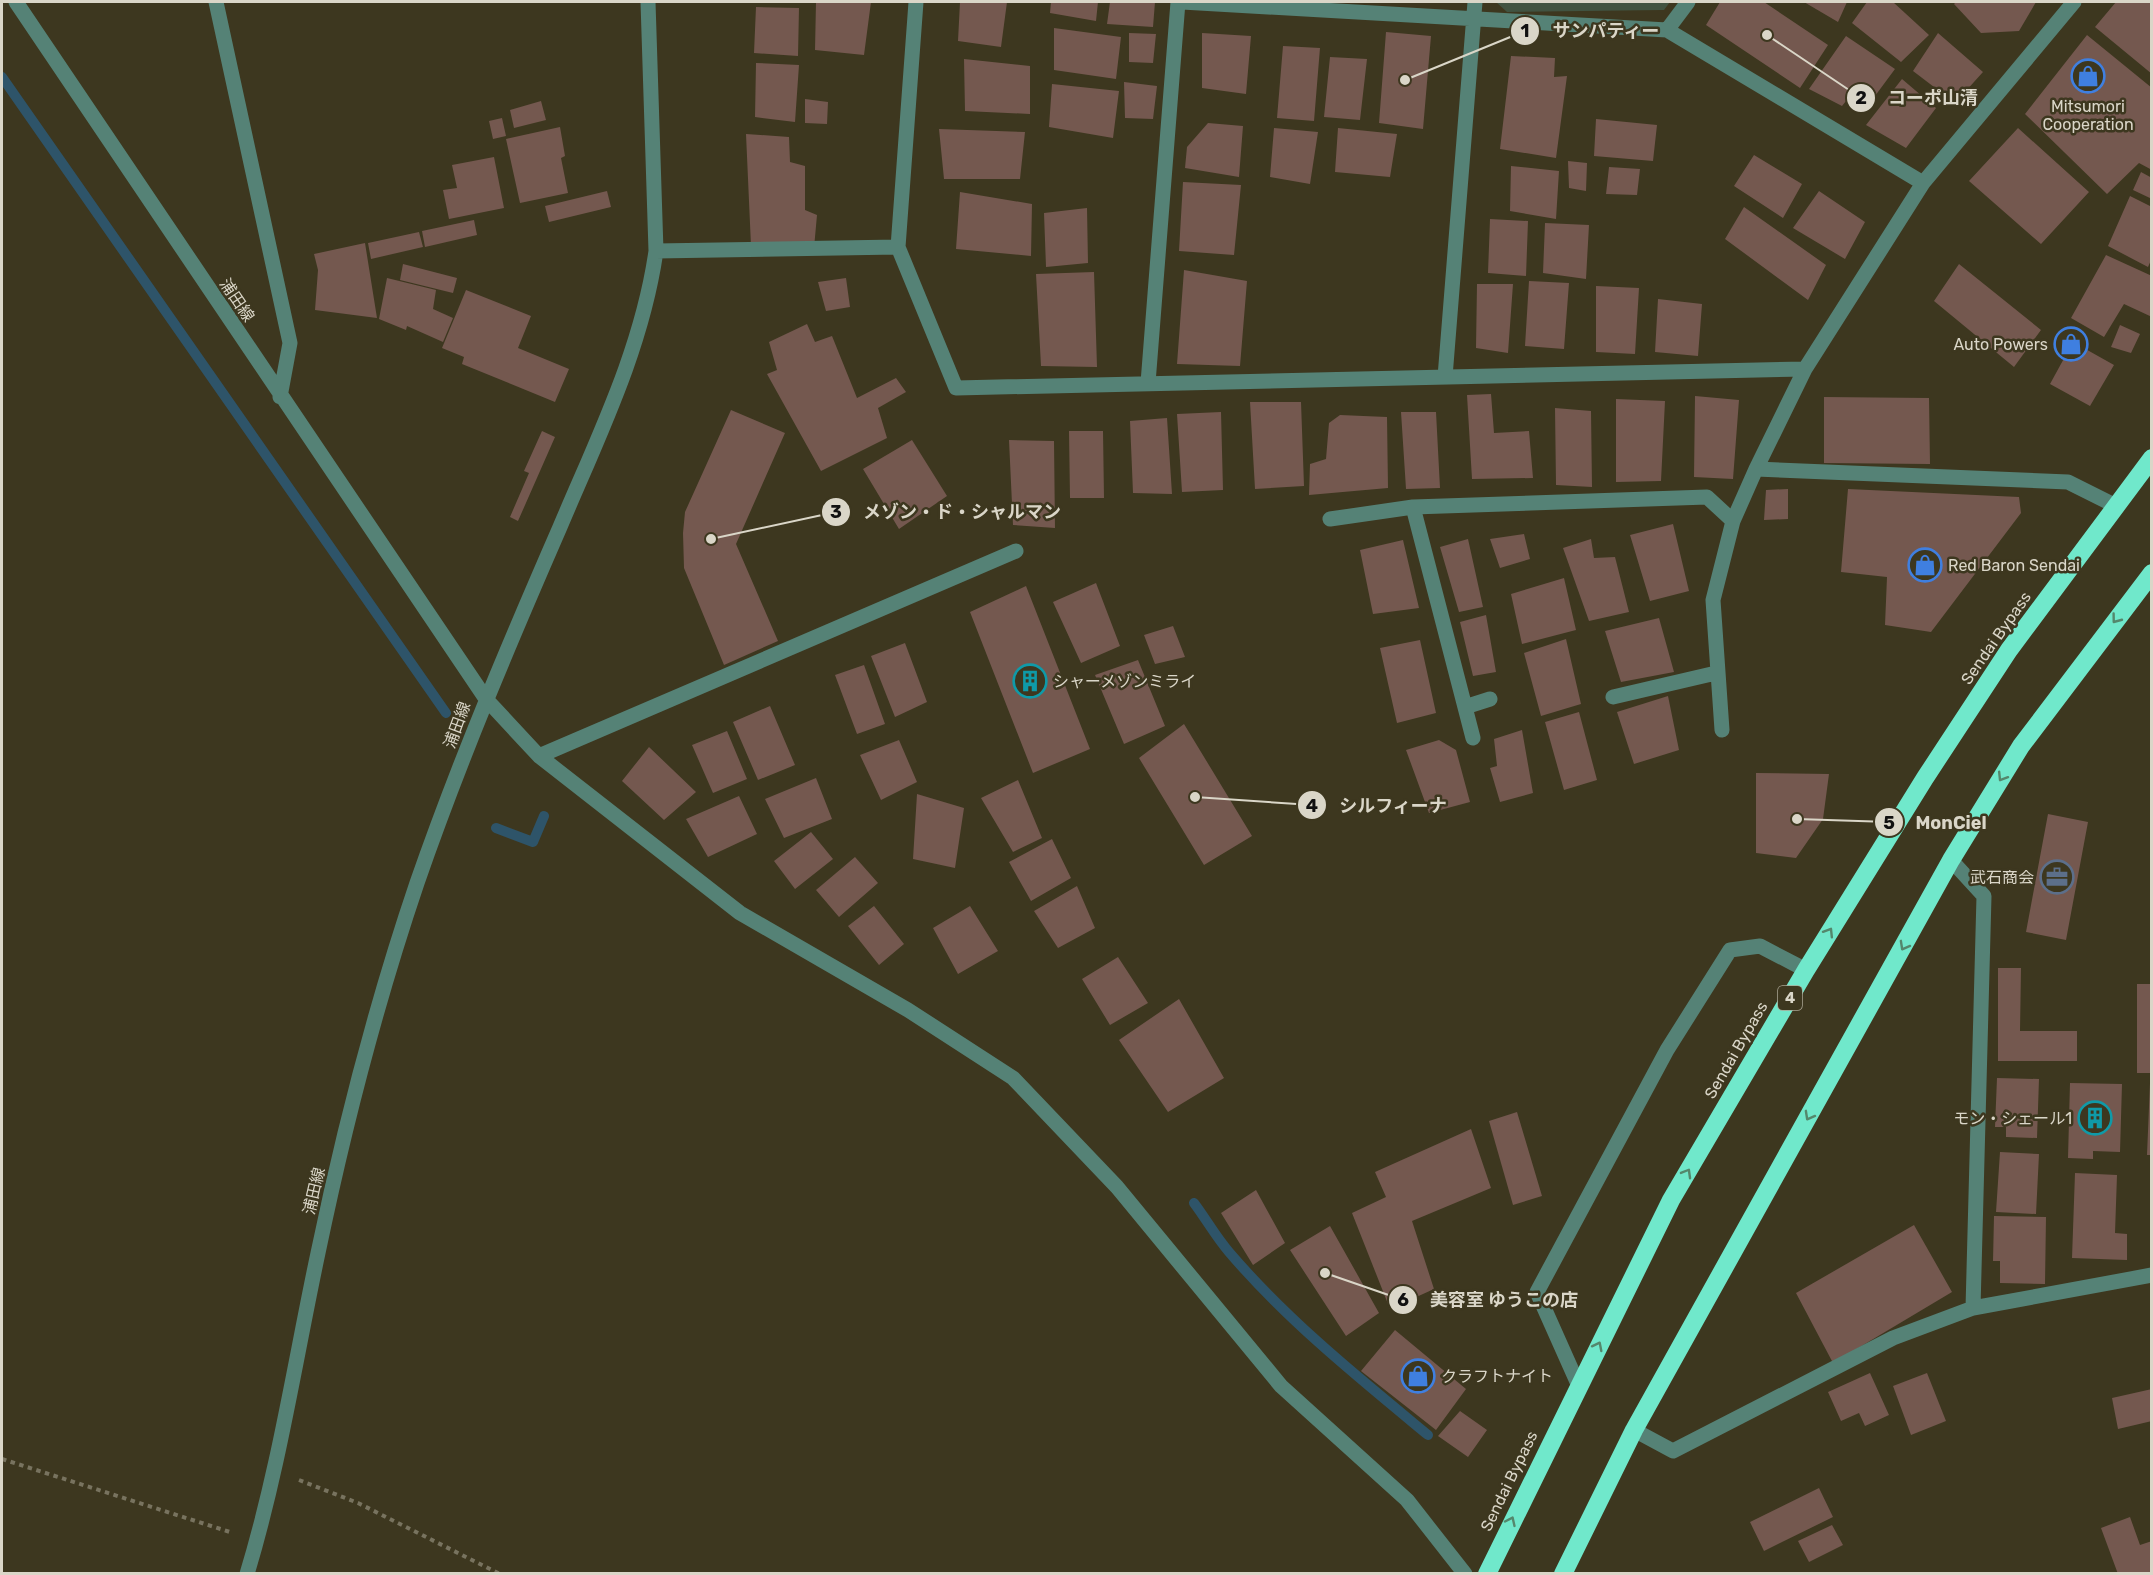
<svg xmlns="http://www.w3.org/2000/svg" width="2153" height="1575" viewBox="0 0 2153 1575" font-family="Rubik,'Noto Sans JP',sans-serif">
<style>
.green{fill:#415341}
.lines{fill:none;stroke-linecap:round;stroke-linejoin:round}
.stream{stroke:#2e5469;stroke-width:10}
.building{fill:#74584f}
.path{stroke:#78735f;stroke-width:4;stroke-dasharray:4.5 4.5;stroke-linecap:butt}
.minor{stroke:#558276;stroke-width:15}
.highway{stroke:#70e8cb;stroke-width:18}
.oneway{stroke:#54876c}
.labels{text-anchor:middle;dominant-baseline:central;stroke-width:5;stroke-linejoin:round;paint-order:stroke}
.shield{fill:#3d371f;stroke:#aba695;stroke-width:1.5}
.shield-label{font-size:15px;font-weight:bold;fill:#dad6c8}
.poi-label{font-size:16px;fill:#dad6c8;stroke:#3d371f;text-anchor:end}
.street-label{font-size:16px;fill:#dad6c8;stroke:#3d371f}
.leader{fill:none;stroke:#dad6c8;stroke-width:2}
.callout-dot{fill:#dad6c8;stroke:#3d371f;stroke-width:2}
.mark-label{font-size:18px;text-anchor:middle;font-weight:bold;fill:#111}
.callout-label{font-size:18px;text-anchor:middle;font-weight:bold;fill:#dad6c8;stroke:#3d371f;stroke-width:5;stroke-linejoin:round;paint-order:stroke}
</style>
<rect width="100%" height="100%" fill="#3d371f"/>
<!-- green -->
<path class="green" d="M1496 2H1670L1664 10 1507 12Z"/>
<g class="lines">
<!-- stream -->
<path class="stream" d="M2 77 446 713
M496 828 533 842 544 816
M1194 1203C1206 1219 1216 1237 1229 1252 1287 1320 1359 1378 1428 1435"/>
</g>
<!-- building -->
<path class="building" d="M816 2H871L864 55 815 50Z
M960 2H1007L1001 47 958 41Z
M1051 2H1098L1096 21 1050 13Z
M1110 2H1155L1153 27 1107 24Z
M1720 2H1764L1828 45 1800 88 1706 25Z
M1804 2H1847L1838 22Z
M1867 2H1893L1929 35 1901 62 1852 23Z
M1956 2H2036L2019 31 1981 33 1954 4Z
M2116 2H2152V74L2095 27Z
M756 7 799 8 798 56 754 53Z
M1054 28 1121 37 1116 79 1054 70Z
M1386 32 1431 36 1423 129 1379 123Z
M1129 33 1156 34 1153 63 1129 62Z
M1202 33 1251 36 1246 94 1202 88Z
M1938 33 1983 72 1955 103 1913 71Z
M2087 35 2152 88V170L2139 163 2107 194 2025 114Z
M1846 36 1895 69 1875 96 1859 85 1842 106 1809 89Z
M1283 46 1320 48 1314 121 1277 118Z
M1511 56 1555 58 1554 77 1567 76 1556 158 1500 149Z
M1330 57 1367 59 1360 120 1324 117Z
M964 59 1030 66V114L965 111Z
M756 63 799 65 795 122 755 117Z
M1902 79 1936 108 1906 148 1866 125Z
M1124 82 1157 86 1153 119 1125 118Z
M1052 84 1119 91 1113 138 1049 127Z
M805 99 828 102 827 124 805 123Z
M541 101 546 120 514 128 510 110Z
M502 118 506 136 493 139 489 121Z
M1596 119 1657 125 1653 161 1594 156Z
M1208 123 1243 126 1239 177 1185 168 1187 147Z
M560 127 565 156 561 158 568 193 520 203 506 139Z
M1274 128 1318 132 1310 184 1270 177Z
M1338 128 1397 134 1390 177 1335 172Z
M2018 128 2089 192 2041 244 1969 181Z
M939 129 1025 132 1020 179H944Z
M746 134 789 137 790 162 805 166V210L817 215 814 248 751 246Z
M1754 155 1802 184 1783 218 1734 186Z
M494 157 504 208 449 219 443 190 457 188 452 165Z
M1568 161 1587 163 1586 191 1569 188Z
M1511 166 1559 171 1556 219 1510 211Z
M1609 167 1640 169 1637 195 1606 194Z
M2141 172 2152 178V199L2133 190Z
M1183 182 1241 185 1234 255 1179 251Z
M607 191 611 207 549 222 545 206Z
M1819 191 1865 222 1845 259 1793 228Z
M960 192 1032 204 1031 256 956 249Z
M2130 196 2152 207V258L2148 267 2108 246Z
M1744 207 1826 265 1808 300 1725 239Z
M1087 208 1088 263 1046 267 1044 213Z
M1490 219 1528 221 1526 276 1488 273Z
M474 220 477 235 425 247 422 231Z
M1545 223 1589 225 1586 279 1543 273Z
M419 232 423 247 371 259 368 243Z
M365 243 377 318 315 310 318 270 314 254Z
M2106 255 2152 276V317L2124 304 2104 337 2071 318Z
M403 264 457 278 453 293 400 280Z
M1959 264 2041 330 2014 367 1934 301Z
M1184 270 1247 281 1240 366 1177 364Z
M1094 272 1097 367 1041 366 1036 274Z
M387 278 436 290 433 309 453 318 443 342 407 326 406 330 379 319Z
M846 278 850 307 826 311 818 282Z
M1529 281 1569 283 1564 349 1525 346Z
M1477 284H1513L1508 353 1476 348Z
M1596 286 1639 288 1635 354 1596 352Z
M466 290 531 316 518 348 569 369 555 402 462 364 464 357 442 348Z
M1658 299 1702 304 1698 356 1655 352Z
M807 324 815 342 832 336 857 398 896 378 906 392 878 408 887 438 821 471 767 374 777 370 769 342Z
M2120 325 2140 334 2131 353 2111 347Z
M2073 342 2114 365 2090 406 2050 384Z
M1491 394 1494 433 1529 431 1533 478 1472 479 1467 395Z
M1695 396 1739 400 1733 479 1694 477Z
M1824 397 1929 398 1930 464 1824 463Z
M1616 399 1665 401 1661 481 1616 482Z
M1250 402H1301L1304 486 1255 489Z
M1555 408 1591 411 1592 487 1556 485Z
M731 410 785 433 736 544 778 641 724 665 684 568 683 533 685 512Z
M1221 412 1223 490 1182 492 1177 414Z
M1401 412H1436L1440 488 1406 489Z
M1340 415 1387 417 1388 488 1309 495 1310 464 1326 459 1329 423Z
M1167 418 1172 494 1133 493 1130 421Z
M542 431 555 437 518 521 510 517 529 473 524 471Z
M1069 431H1103L1104 498H1070Z
M912 440 947 496 899 529 863 469Z
M1009 440 1054 441 1055 528 1013 525Z
M1788 489V519L1764 520 1766 490Z
M1848 489 2019 497 2021 513 1931 632 1885 625 1887 577 1841 572Z
M1673 524 1689 591 1650 601 1630 535Z
M1524 534 1530 559 1500 568 1490 539Z
M1468 539 1483 607 1459 612 1440 547Z
M1591 539 1594 558 1615 557 1629 612 1589 621 1563 548Z
M1403 540 1419 608 1373 614 1360 550Z
M1564 578 1576 630 1522 644 1511 594Z
M1096 583 1120 646 1081 663 1053 602Z
M1026 586 1090 749 1033 773 970 612Z
M1486 615 1496 672 1473 676 1460 622Z
M1659 618 1674 672 1621 682 1605 631Z
M1173 626 1185 657 1155 664 1144 635Z
M1566 639 1581 704 1541 716 1524 653Z
M1420 640 1436 713 1397 723 1380 648Z
M905 643 927 702 895 717 871 656Z
M1138 660 1165 726 1124 744 1095 675Z
M864 665 885 724 857 734 835 675Z
M1668 696 1679 750 1634 764 1617 712Z
M770 706 795 765 758 780 733 722Z
M1579 712 1597 780 1564 790 1545 722Z
M1184 724 1252 836 1204 865 1139 758Z
M1522 730 1533 793 1500 802 1490 768 1497 766 1494 739Z
M727 731 747 779 713 793 692 745Z
M899 740 917 782 881 800 860 755Z
M1439 740 1456 750 1470 802 1429 813 1406 750Z
M649 747 696 792 664 820 622 781Z
M1756 773 1829 774 1823 819 1796 858 1756 853Z
M816 778 832 819 784 838 765 799Z
M1018 780 1042 838 1013 852 981 798Z
M917 794 964 808 955 868 913 859Z
M739 796 757 834 708 857 686 819Z
M2048 814 2088 822 2066 940 2026 932Z
M811 832 833 859 795 889 774 861Z
M1052 839 1071 878 1031 901 1009 862Z
M855 857 878 883 839 917 816 890Z
M1077 886 1095 928 1058 948 1034 911Z
M874 906 904 944 879 965 848 926Z
M970 906 998 951 958 974 933 928Z
M1118 957 1148 1003 1110 1025 1082 979Z
M1998 968H2021L2020 1031H2077V1061H1998Z
M2137 984H2152V1073H2137Z
M1179 999 1224 1078 1168 1112 1119 1040Z
M1997 1078 2039 1079 2037 1138 2006 1137V1127H1995Z
M2070 1083 2122 1084 2120 1152 2093 1151V1159L2068 1158Z
M2150 1083H2152V1155H2147Z
M1517 1112 1542 1196 1513 1205 1489 1121Z
M1471 1129 1491 1188 1412 1221 1434 1289 1390 1309 1352 1213 1386 1197 1375 1172Z
M2000 1152 2039 1154 2036 1214 1996 1212Z
M2075 1173 2117 1175 2115 1233 2127 1234V1260L2072 1258Z
M1256 1190 1285 1243 1253 1265 1221 1213Z
M1994 1216 2046 1217 2045 1284 2000 1283V1261H1993Z
M1914 1225 1952 1292 1833 1363 1796 1293Z
M1330 1226 1379 1313 1346 1336 1290 1250Z
M1395 1330 1466 1389 1436 1430 1361 1371Z
M1870 1373 1889 1415 1865 1426 1859 1413 1841 1421 1828 1392Z
M1927 1373 1946 1421 1911 1435 1893 1386Z
M2152 1389V1421L2118 1429 2112 1398Z
M1460 1411 1487 1430 1468 1457 1438 1436Z
M1819 1488 1833 1517 1764 1551 1750 1522Z
M2130 1517 2140 1545 2152 1541V1574H2118L2101 1528Z
M1832 1525 1843 1545 1809 1562 1798 1541Z"/>
<g class="lines">
<!-- path -->
<path class="path" d="M2 1459 233 1533
M299 1480 358 1503 500 1574"/>
<!-- minor -->
<path class="minor" d="M16 2 486 699 539 756 740 913 908 1010 1013 1078 1117 1187 1281 1386 1407 1500 1465 1574
M216 2 290 343 280 397
M916 2 898 247 956 388 1805 369
M1182 2 1667 30 1923 183
M1667 30 1688 2
M656 251 898 247
M1445 377 1475 2
M1148 383 1178 2
M1756 469 2068 482 2116 506
M1413 507 1473 738
M1330 519 1413 507 1707 497 1733 521
M1613 697 1716 673
M1465 707 1490 699
M1722 730 1713 600 1733 521 1756 469 1805 369 1923 183 2074 2
M539 756 1016 551
M1951 860 1984 896 1973 1308
M1578 1384 1537 1292 1667 1050 1730 950 1760 946 1806 970
M1634 1430 1673 1451 1893 1338 1973 1308 2152 1275
M247 1574C279 1468 295 1361 318 1253 344 1128 376 1004 417 883 459 762 509 644 560 527 598 437 642 349 656 251L648 2"/>
<!-- highway -->
<path class="highway" d="M1487 1574 1671 1200 1806 970 1925 778 2009 650 2152 458
M1563 1574 1634 1430 1951 860 2021 746 2152 573"/>
</g>
<!-- one-way arrows -->
<defs><path id="oneway-chevron" d="M-2-3.5L2.5 0L-2 3.5" fill="none" stroke-width="1.6" stroke-linecap="round" stroke-linejoin="round" transform="scale(1.5)"/></defs>
<g class="oneway">
<use href="#oneway-chevron" transform="translate(2116 619) rotate(127)"/>
<use href="#oneway-chevron" transform="translate(2002 777) rotate(122)"/>
<use href="#oneway-chevron" transform="translate(1829 932) rotate(-58)"/>
<use href="#oneway-chevron" transform="translate(1904 946) rotate(119)"/>
<use href="#oneway-chevron" transform="translate(1809 1116) rotate(119)"/>
<use href="#oneway-chevron" transform="translate(1687 1173) rotate(-60)"/>
<use href="#oneway-chevron" transform="translate(1598 1346) rotate(-63)"/>
<use href="#oneway-chevron" transform="translate(1511 1521) rotate(-65)"/>
</g>
<!-- icons -->
<defs>
<g id="shop-ring" transform="scale(1.725)"><circle r="9.5" fill="#3d371f" stroke="#3f7fe0" stroke-width="1.5"/><path d="M-5-2.5h2.3a2.7 3.5 0 0 1 5.4 0H5L5.5 6h-11ZM-1.5-2.5h3a1.5 2.3 0 0 0-3 0Z" fill="#3f7fe0"/></g>
<g id="building-ring" transform="scale(1.725)"><circle r="9.5" fill="#3d371f" stroke="#0f9aa8" stroke-width="1.5"/><path d="M-4-6H4V6H1V3H-1V6H-4ZM-2.5-4.3h1.7v1.8h-1.7ZM.8-4.3h1.7v1.8H.8ZM-2.5-1h1.7V.8h-1.7ZM.8-1h1.7V.8H.8Z" fill="#0f9aa8"/></g>
<g id="office-ring" transform="scale(1.725)"><circle r="9.5" fill="#3d371f" stroke="#5c6f8a" stroke-width="1.5"/><path d="M-6-3h4V-5.5h4V-3h4V5H-6ZM-1-4.5V-3h2v-1.5ZM-6 0V1H6V0Z" fill="#5c6f8a"/></g>
</defs>
<g fill-rule="evenodd">
<use href="#shop-ring" x="2088" y="76"/>
<use href="#shop-ring" x="2071" y="344"/>
<use href="#shop-ring" x="1925" y="565"/>
<use href="#building-ring" x="1030" y="681"/>
<use href="#office-ring" x="2057" y="877"/>
<use href="#building-ring" x="2095" y="1118"/>
<use href="#shop-ring" x="1418" y="1376"/>
</g>
<g class="labels">
<!-- shield labels -->
<rect class="shield" x="1778" y="986" width="24" height="24" rx="4.5"/>
<g class="shield-label">
<text x="1790" y="998">4</text>
</g>
<!-- poi labels -->
<g class="poi-label">
<text x="2088" y="106" text-anchor="middle">Mitsumori<tspan x="2088" dy="18">Cooperation</tspan></text>
<text x="2048" y="344">Auto Powers</text>
<text x="1948" y="565" text-anchor="start">Red Baron Sendai</text>
<text x="1053" y="681" text-anchor="start">シャーメゾンミライ</text>
<text x="2034" y="877">武石商会</text>
<text x="2072" y="1118">モン・シェール1</text>
<text x="1441" y="1376" text-anchor="start">クラフトナイト</text>
</g>
<!-- street labels -->
<g class="street-label">
<text transform="translate(237 300) rotate(56)">浦田線</text>
<text transform="translate(1996 638) rotate(-55)">Sendai Bypass</text>
<text transform="translate(457 725) rotate(-70)">浦田線</text>
<text transform="translate(1736 1050) rotate(-60)">Sendai Bypass</text>
<text transform="translate(314 1191) rotate(-77)">浦田線</text>
<text transform="translate(1509 1481) rotate(-64)">Sendai Bypass</text>
</g>
</g>
<!-- callouts -->
<path class="leader" d="M1405 80L1525 31M1767 35L1861 98M711 539L836 512M1195 797L1312 805M1797 819L1889 822M1325 1273L1403 1300"/>
<g class="callout-dot">
<circle cx="1405" cy="80" r="6"/>
<circle cx="1767" cy="35" r="6"/>
<circle cx="711" cy="539" r="6"/>
<circle cx="1195" cy="797" r="6"/>
<circle cx="1797" cy="819" r="6"/>
<circle cx="1325" cy="1273" r="6"/>
<circle cx="1525" cy="31" r="15"/>
<circle cx="1861" cy="98" r="15"/>
<circle cx="836" cy="512" r="15"/>
<circle cx="1312" cy="805" r="15"/>
<circle cx="1889" cy="822" r="15"/>
<circle cx="1403" cy="1300" r="15"/>
</g>
<g class="mark-label">
<text x="1525" y="37">1</text>
<text x="1861" y="104">2</text>
<text x="836" y="518">3</text>
<text x="1312" y="812">4</text>
<text x="1889" y="829">5</text>
<text x="1403" y="1306">6</text>
</g>
<g class="callout-label">
<text x="1606" y="37">サンパティー</text>
<text x="1933" y="104">コーポ山清</text>
<text x="962" y="518">メゾン・ド・シャルマン</text>
<text x="1393" y="812">シルフィーナ</text>
<text x="1951" y="829">MonCiel</text>
<text x="1504" y="1306">美容室 ゆうこの店</text>
</g>
<!-- border -->
<rect width="2153" height="1575" fill="none" stroke="#dad6c8" stroke-width="6"/>
</svg>
